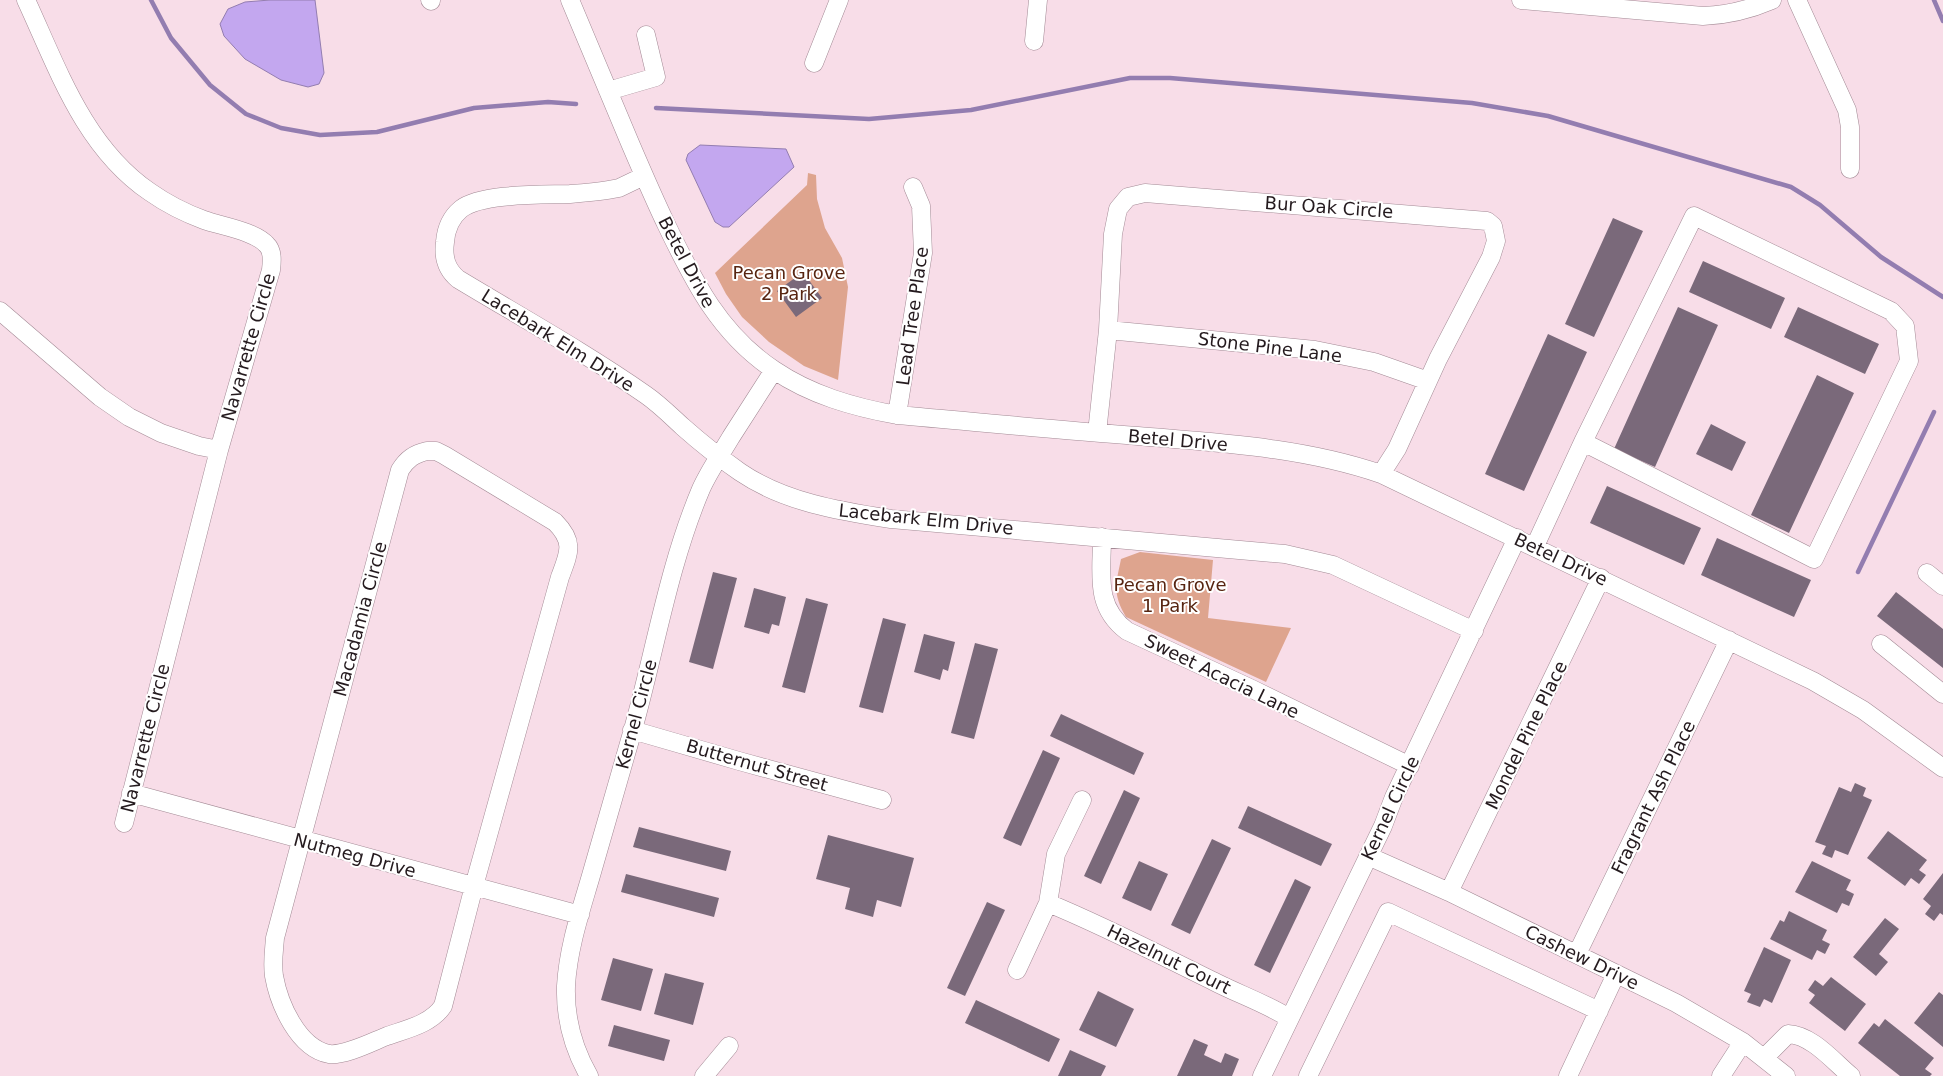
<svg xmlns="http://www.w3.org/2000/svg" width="1943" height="1076" viewBox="0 0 1943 1076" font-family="'DejaVu Sans',sans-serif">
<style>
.green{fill:#dea48e}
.water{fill:#c3a7ef;stroke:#937db0}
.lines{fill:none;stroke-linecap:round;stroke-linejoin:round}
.stream{stroke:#937db0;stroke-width:4.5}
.building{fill:#7a697a}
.minor-casing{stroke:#a38a95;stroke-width:19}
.minor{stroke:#fff;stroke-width:18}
.labels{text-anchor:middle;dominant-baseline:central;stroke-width:4;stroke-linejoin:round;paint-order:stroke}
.street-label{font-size:18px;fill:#241a1e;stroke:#fff}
.park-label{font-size:18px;fill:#572511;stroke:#fff}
</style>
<rect width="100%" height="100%" fill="#f8dde8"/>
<!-- green -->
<path class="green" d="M808 173 816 175 817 199 825 228 842 258 848 287 838 380 804 366 769 342 742 317 726 294 715 273 807 185Z
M1140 552 1213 560 1208 618 1291 628 1266 682 1126 617C1112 593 1116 584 1121 559Z"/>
<!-- water -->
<path class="water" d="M270 0H315L324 73 319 84 308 87 281 80 245 59 224 36 220 24 228 9 245 2Z
M700 145 786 149 794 167 729 227H723L715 222 686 160 688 154Z"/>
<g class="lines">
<!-- stream -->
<path class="stream" d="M151 0 171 38 210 85 246 114 281 128 320 135 377 132 474 108 548 102 576 104
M1934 0 1943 21
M656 108 869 119 971 110 1130 78H1170L1472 103 1548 116 1791 187 1820 205 1881 257 1943 297
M1858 572 1934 412"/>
</g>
<!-- building -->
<path class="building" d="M1613 218 1643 231 1594 337 1565 324Z
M1703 261 1785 298 1771 329 1689 292Z
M803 272 822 298 796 317 777 291Z
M1678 307 1718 325 1655 467 1614 449Z
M1798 307 1879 344 1865 374 1784 337Z
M1548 334 1587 352 1524 491 1485 474Z
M1817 375 1854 393 1789 533 1751 515Z
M1711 424 1746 442 1732 471 1696 454Z
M1607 486 1701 528 1684 565 1590 523Z
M1717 538 1811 580 1794 617 1701 575Z
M713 572 737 578 713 669 689 662Z
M754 588 786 597 779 626 772 624 769 634 744 627Z
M1896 592 1943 629V668L1877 616Z
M806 598 828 604 805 693 782 687Z
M883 618 906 624 883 713 859 707Z
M924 634 955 642 948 671 943 669 940 680 914 672Z
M975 643 998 649 974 739 951 733Z
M1061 714 1144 753 1134 775 1050 736Z
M1043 750 1060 758 1021 846 1003 838Z
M1855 783 1866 788 1863 796 1872 800 1848 855 1835 850 1832 858 1822 854 1826 846 1815 842 1839 787 1851 792Z
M1124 790 1140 798 1101 884 1084 876Z
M1248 806 1332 844 1321 866 1238 828Z
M639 827 731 851 726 871 633 847Z
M1888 831 1927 860 1919 870 1926 875 1919 884 1911 878 1905 886 1867 858Z
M828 835 914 858 901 907 877 900 873 917 845 909 850 888 816 879Z
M1212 839 1231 848 1190 934 1171 925Z
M1139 861 1168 874 1151 911 1122 898Z
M1812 861 1851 880 1846 890 1854 894 1849 906 1842 903 1837 913 1795 892Z
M1943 873V915L1940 913 1934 921 1925 914 1931 906 1923 899Z
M626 874 719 898 714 917 621 892Z
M1295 879 1311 887 1270 973 1254 965Z
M987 902 1005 910 965 996 947 988Z
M1789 911 1827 930 1822 940 1830 944 1825 954 1817 950 1812 960 1770 939 1780 920 1784 922Z
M1885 918 1899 929 1879 954 1888 962 1876 976 1853 957Z
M1764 947 1791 960 1772 1003 1764 999 1760 1007 1747 1002 1751 994 1744 991Z
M613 958 653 969 641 1011 601 1000Z
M665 973 704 983 693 1025 654 1014Z
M1831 977 1866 1004 1845 1031 1809 1003 1815 995 1808 990 1815 980 1823 986Z
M1098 991 1134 1009 1116 1047 1079 1030Z
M1939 992 1943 995V1047L1914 1023Z
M976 1000 1060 1039 1049 1062 965 1023Z
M1885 1019 1934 1058 1925 1069 1932 1074 1930 1076H1900L1858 1043 1874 1023 1879 1027Z
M614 1025 670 1040 664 1061 608 1046Z
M1194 1039 1208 1045 1204 1055 1221 1063 1225 1053 1239 1059 1232 1076H1177Z
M1070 1050 1106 1066 1101 1076H1058Z"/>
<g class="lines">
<!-- minor casing -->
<g class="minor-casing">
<path id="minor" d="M26 0C58 69 84 147 150 192 167 204 185 213 204 220 221 226 255 231 267 245 273 251 272 262 271 270L219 450 124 823
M430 0 431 1
M570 0C590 48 610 95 630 143 642 171 654 199 667 226 694 282 720 334 774 370 811 395 853 407 897 415 977 422 1058 430 1138 436 1220 443 1302 447 1381 474L1813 681 1863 710 1943 768
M1521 0 1703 16C1727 15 1749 10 1772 0
M1797 0 1847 110 1850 127V169
M1034 41 1038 0
M814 63 839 0
M608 91 656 77 646 35
M644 176 619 188 608 190C596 192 583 193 570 194 544 195 482 193 461 209 450 218 446 229 445 242 443 257 446 269 458 279 521 317 586 353 646 395 659 404 671 416 683 427 701 443 720 458 740 472 784 502 839 511 891 519L1285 554 1333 565 1474 631
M0 311 100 397 129 417 161 433 199 446 219 450
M1108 330 1315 350 1374 362 1428 381
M897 415 923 253 921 206 913 187
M1097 433 1108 330 1113 234 1118 209 1128 197 1145 193 1487 221 1493 226 1496 241 1491 257 1438 359 1397 449 1381 474
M427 451H436L444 455 555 522C575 542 569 553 560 577L474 886 443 1006C431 1024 407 1029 387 1036 372 1042 345 1056 329 1054 298 1048 279 1004 274 976 272 963 274 951 275 938L400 470C407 459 414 454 427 451Z
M1102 537C1102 574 1094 606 1127 631L1252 689 1410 766
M1535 546 1583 442 1694 216 1891 311 1905 326 1909 361 1814 559 1583 442
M1927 573 1943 586
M1881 644 1943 694
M632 730 739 761 882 800
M131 793 580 915
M1368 856 1449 892 1676 1003 1743 1042 1786 1076
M1449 892 1601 578
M1048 903C1104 926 1158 954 1213 981 1238 994 1265 1003 1289 1018
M1577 954 1729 640
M1017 970 1048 903 1056 854 1082 800
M1764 1058 1788 1034C1812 1035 1833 1061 1851 1076
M589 1076C573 1048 565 1017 566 986 568 949 580 913 590 879 604 830 618 782 632 733 655 652 668 567 701 489 709 471 721 454 731 437 746 414 760 392 774 370
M704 1076 729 1046
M1262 1076 1383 826 1394 797 1517 538
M1308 1076 1388 912 1599 1011
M1568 1076 1616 974
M1721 1076 1743 1042"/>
</g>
<!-- minor -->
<use href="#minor" class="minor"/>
</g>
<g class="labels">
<!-- street labels -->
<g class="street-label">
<text transform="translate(1329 207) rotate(4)">Bur Oak Circle</text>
<text transform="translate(687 262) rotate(62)">Betel Drive</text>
<text transform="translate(912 316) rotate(-82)">Lead Tree Place</text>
<text transform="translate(558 340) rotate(32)">Lacebark Elm Drive</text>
<text transform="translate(248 347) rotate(-74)">Navarrette Circle</text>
<text transform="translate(1270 347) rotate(7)">Stone Pine Lane</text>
<text transform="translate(1178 440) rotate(5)">Betel Drive</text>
<text transform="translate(926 519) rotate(6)">Lacebark Elm Drive</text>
<text transform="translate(1561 559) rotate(25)">Betel Drive</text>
<text transform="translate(360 619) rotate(-75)">Macadamia Circle</text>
<text transform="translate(1222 676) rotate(26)">Sweet Acacia Lane</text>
<text transform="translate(636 714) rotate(-75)">Kernel Circle</text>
<text transform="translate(1526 735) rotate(-64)">Mondel Pine Place</text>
<text transform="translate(145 738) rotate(-76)">Navarrette Circle</text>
<text transform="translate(757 765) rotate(16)">Butternut Street</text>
<text transform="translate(1653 797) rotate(-64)">Fragrant Ash Place</text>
<text transform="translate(1390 808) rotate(-65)">Kernel Circle</text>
<text transform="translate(355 855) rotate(15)">Nutmeg Drive</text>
<text transform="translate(1582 957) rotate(26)">Cashew Drive</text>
<text transform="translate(1169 959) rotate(26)">Hazelnut Court</text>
</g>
<!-- park labels -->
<g class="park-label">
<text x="789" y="272">Pecan Grove<tspan x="789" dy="21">2 Park</tspan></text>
<text x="1170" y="584">Pecan Grove<tspan x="1170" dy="21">1 Park</tspan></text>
</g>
</g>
</svg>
